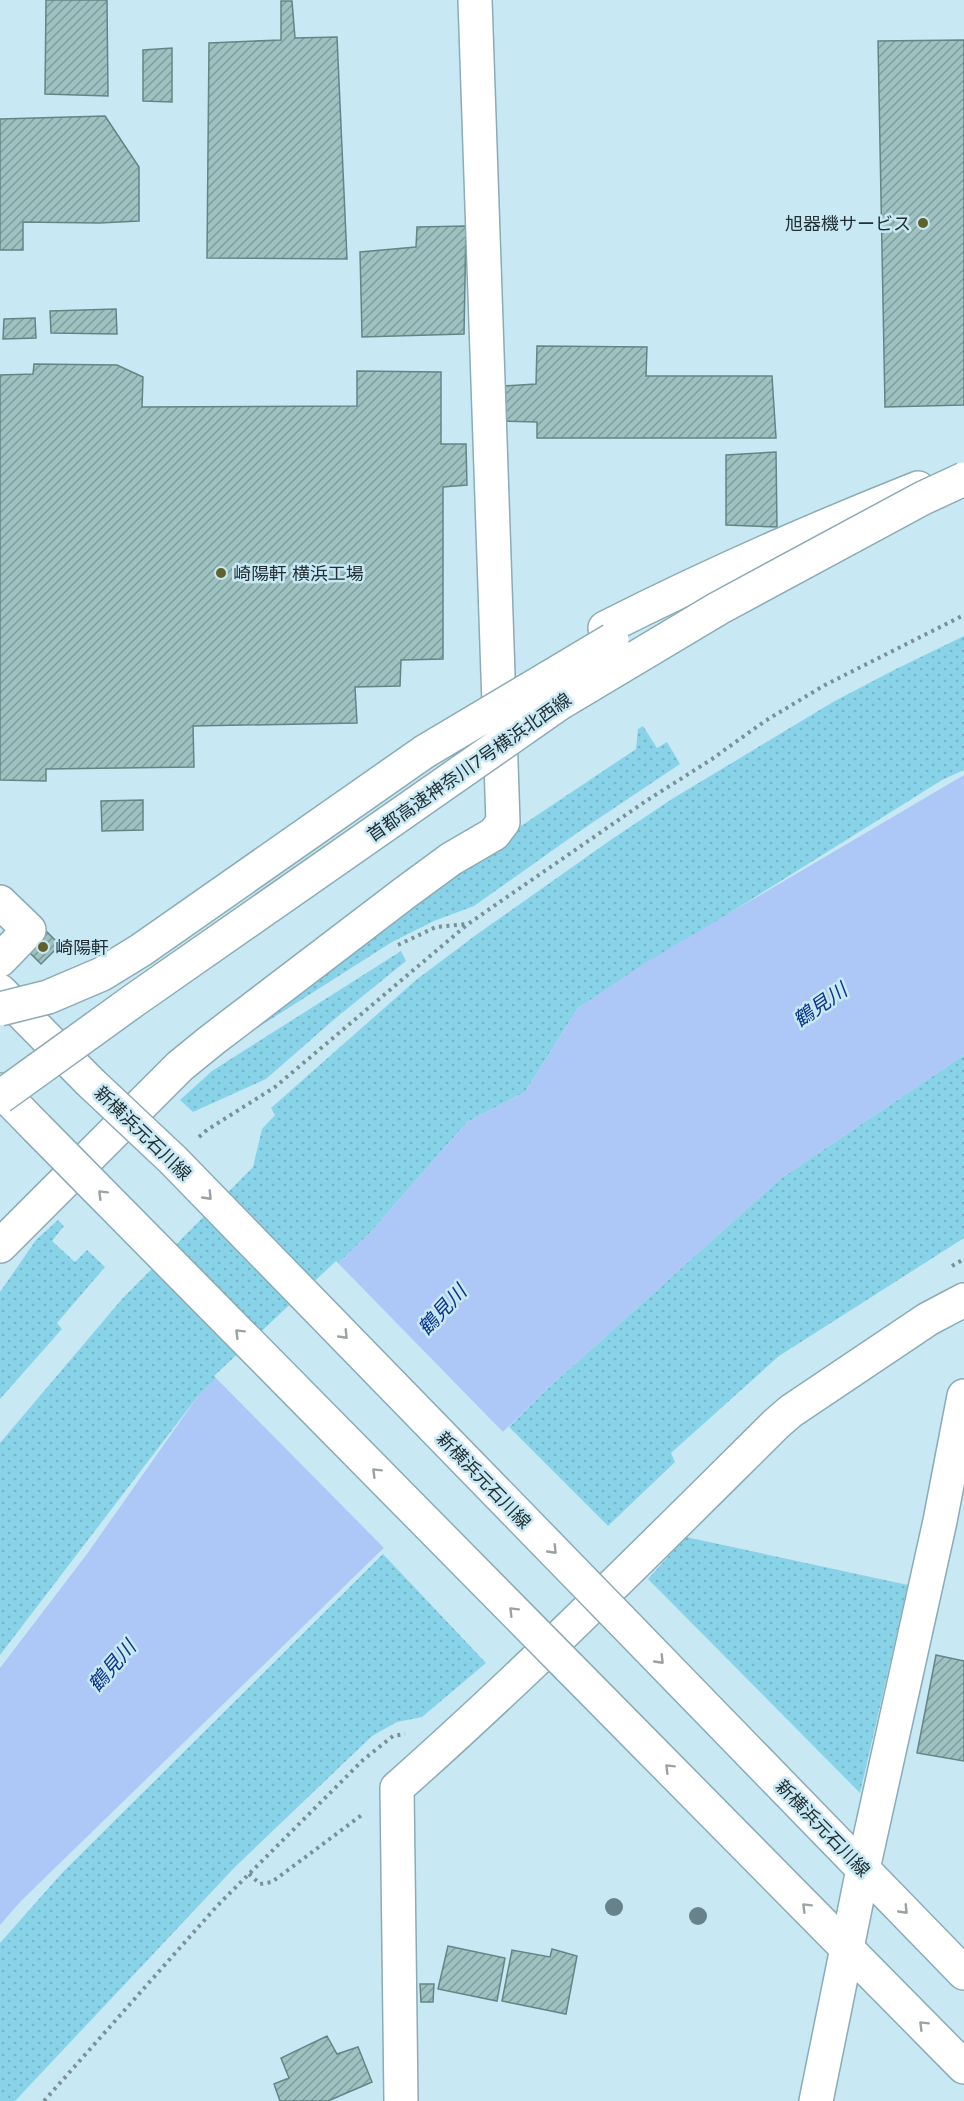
<svg xmlns="http://www.w3.org/2000/svg" width="964" height="2101" viewBox="0 0 964 2101" font-family="'Space Grotesk','Noto Sans JP',sans-serif">
<style>
.grass{fill:url(#grass-dots)}
.water{fill:#adc7f6}
.pier{fill:#c8e9f4}
.building{fill:url(#building-hatch);stroke:#648585;stroke-width:1.5}
.lines{fill:none;stroke-linecap:round;stroke-linejoin:round}
.minor-casing{stroke:#8babb5;stroke-width:36}
.highway-casing{stroke:#8babb5;stroke-width:36}
.path{stroke:#799098;stroke-width:4;stroke-dasharray:3 4.5;stroke-linecap:butt}
.minor{stroke:#fff;stroke-width:33}
.highway{stroke:#fff;stroke-width:33}
.minor-bridge-casing{stroke:#8babb5;stroke-width:36;stroke-linecap:butt}
.highway-bridge-casing{stroke:#8babb5;stroke-width:36;stroke-linecap:butt}
.minor-bridge{stroke:#fff;stroke-width:33}
.highway-bridge{stroke:#fff;stroke-width:33}
.tree{fill:#67828a}
.oneway{stroke:#9ca1a3}
.poi-dot{fill:#61612e;stroke:#c8e9f4;stroke-width:2}
.labels{text-anchor:middle;dominant-baseline:central;stroke-width:5;stroke-linejoin:round;paint-order:stroke}
.poi-label{font-size:18px;fill:#222f33;stroke:#c8e9f4;text-anchor:start}
.street-label{font-size:18px;fill:#222f33;stroke:#c8e9f4}
.water-label{font-size:20px;font-style:italic;fill:#0c368c;stroke:#c8e9f4}
</style>
<defs>
<pattern id="grass-dots" width="8" height="8" patternUnits="userSpaceOnUse" patternTransform="scale(1.5)"><rect width="8" height="8" fill="#89d3e9"/><path d="M2 2h.1M6 6h.1" fill="none" stroke="#76b5c8" stroke-width="1.8" stroke-linecap="round"/></pattern>
<pattern id="building-hatch" width="6" height="6" patternUnits="userSpaceOnUse" patternTransform="scale(1.5)"><rect width="6" height="6" fill="#9ec1c1"/><path d="M-1 1l2-2M0 6l6-6M5 7l2-2" fill="none" stroke="#809d9d"/></pattern>
</defs>
<rect width="100%" height="100%" fill="#c8e9f4"/>
<!-- grass -->
<path class="grass" d="M964 636V770L942 780 578 1008 525 1092 467 1122 369 1234 198 1396 0 1655V1443L122 1299 253 1167 262 1129 275 1115 271 1108 416 980 476 935 612 839 672 799 833 702 894 670Z
M643 726 657 748 667 742 680 764 577 833 474 906 434 921 392 942 240 1039 475 857 636 749 638 729Z
M401 951 406 961 337 1017 266 1079 193 1112 180 1100 212 1071Z
M964 1055V1238L779 1356 671 1453 675 1462 608 1526 509 1427 544 1392 780 1179Z
M58 1220 64 1226 52 1241 75 1262 87 1250 105 1267 57 1323 62 1329 0 1399V1292L36 1240Z
M686 1537 908 1585 860 1793 648 1579Z
M383 1554 486 1663 422 1717 397 1722 372 1736 235 1867 15 2101H0V1943L62 1873Z"/>
<!-- water -->
<path class="water" d="M964 775V1055L780 1179 544 1392 20 1902 0 1925V1668L87 1554 198 1396 369 1234 467 1122 525 1092 578 1008 648 961Z"/>
<!-- pier -->
<path class="pier" d="M336 1261 505 1434 386 1550 214 1376Z"/>
<!-- building -->
<path class="building" d="M46 0H107L108 96 45 94Z
M281 1H292L295 38 337 37 347 259 207 258 209 43 281 40Z
M964 40V405L885 407 878 41Z
M172 48V102L143 101V50Z
M105 116 139 167V221L99 223 23 222V250H0V119Z
M466 226 464 334 362 337 360 252 416 247 417 227Z
M116 309 117 334 51 333 50 311Z
M35 318 36 338 3 339 4 319Z
M537 346 647 347 646 376H772L776 438H537V422L503 421 504 386 536 384Z
M34 364 117 365 143 377 142 407 357 406V371L441 372V444H466L467 485 443 487V659L401 660 400 686 355 687 357 723 193 726 194 767 46 769V781L0 780V375L33 374Z
M776 452 777 527 726 525V455Z
M143 800V830L102 831 101 801Z
M45 930 60 945 41 964 26 949Z
M936 1655 964 1661V1761L917 1753Z
M448 1946 505 1958 497 2001 438 1989Z
M552 1949 577 1956 566 2014 502 2001 512 1950 550 1957Z
M420 1984H434L433 2002H421Z
M327 2036 337 2054 358 2047 372 2082 328 2101H280L274 2084 289 2078 281 2058Z"/>
<g class="lines">
<!-- minor casing -->
<g class="minor-casing">
<path id="minor" d="M0 902 29 930 0 960
M0 991 90 1082
M0 1090 37 1128
M0 1246 180 1066 212 1040 406 892 451 859 494 834 503 822 475 0
M619 1618 964 1973
M569 1667 964 2067
M401 2101 397 1788C528 1672 652 1547 776 1424L791 1411 928 1319 964 1300
M816 2101 863 1869 940 1521 964 1396"/>
</g>
<!-- highway casing -->
<g class="highway-casing">
<path id="highway" d="M605 628C708 576 812 530 918 488"/>
</g>
<!-- path -->
<path class="path" d="M398 945 436 927 467 924
M199 1137 207 1130 275 1087 468 924 646 801 712 759 765 721 825 685 964 615
M952 1266 964 1259
M249 1874 260 1884 272 1882 363 1814
M44 2101 217 1906 363 1760 393 1736 405 1734"/>
<!-- minor -->
<use href="#minor" class="minor"/>
<!-- highway -->
<use href="#highway" class="highway"/>
<!-- minor-bridge casing -->
<g class="minor-bridge-casing">
<path id="minor-bridge" d="M90 1082 173 1160 619 1618
M37 1128 569 1667"/>
</g>
<!-- highway-bridge casing -->
<g class="highway-bridge-casing">
<path id="highway-bridge" d="M0 1009 48 997 102 974 141 950 424 752 612 640
M0 1097 133 1001 560 703 719 608 923 498 964 479"/>
</g>
<!-- minor-bridge -->
<use href="#minor-bridge" class="minor-bridge"/>
<!-- highway-bridge -->
<use href="#highway-bridge" class="highway-bridge"/>
</g>
<!-- trees -->
<g class="tree">
<circle cx="614" cy="1907" r="9"/>
<circle cx="698" cy="1916" r="9"/>
</g>
<!-- one-way arrows -->
<defs><path id="oneway-chevron" d="M-2-3.5L2.5 0L-2 3.5" fill="none" stroke-width="1.6" stroke-linecap="round" stroke-linejoin="round" transform="scale(1.5)"/></defs>
<g class="oneway">
<use href="#oneway-chevron" transform="translate(102 1194) rotate(-135)"/>
<use href="#oneway-chevron" transform="translate(208 1196) rotate(46)"/>
<use href="#oneway-chevron" transform="translate(239 1333) rotate(-135)"/>
<use href="#oneway-chevron" transform="translate(344 1335) rotate(46)"/>
<use href="#oneway-chevron" transform="translate(376 1472) rotate(-135)"/>
<use href="#oneway-chevron" transform="translate(553 1550) rotate(46)"/>
<use href="#oneway-chevron" transform="translate(513 1611) rotate(-135)"/>
<use href="#oneway-chevron" transform="translate(660 1660) rotate(46)"/>
<use href="#oneway-chevron" transform="translate(669 1768) rotate(-135)"/>
<use href="#oneway-chevron" transform="translate(806 1907) rotate(-135)"/>
<use href="#oneway-chevron" transform="translate(904 1910) rotate(46)"/>
<use href="#oneway-chevron" transform="translate(923 2025) rotate(-135)"/>
</g>
<!-- markers -->
<g class="poi-dot">
<circle cx="923" cy="223" r="6"/>
<circle cx="221" cy="573" r="6"/>
<circle cx="43" cy="947" r="6"/>
</g>
<g class="labels">
<!-- poi labels -->
<g class="poi-label">
<text x="911" y="223" text-anchor="end">旭器機サービス</text>
<text x="233" y="573">崎陽軒 横浜工場</text>
<text x="55" y="947">崎陽軒</text>
</g>
<!-- street labels -->
<g class="street-label">
<text transform="translate(469 767) rotate(-35)">首都高速神奈川7号横浜北西線</text>
<text transform="translate(143 1133) rotate(44)">新横浜元石川線</text>
<text transform="translate(484 1480) rotate(46)">新横浜元石川線</text>
<text transform="translate(823 1828) rotate(46)">新横浜元石川線</text>
</g>
<!-- water labels -->
<g class="water-label">
<text transform="translate(820 1005) rotate(-35)">鶴見川</text>
<text transform="translate(442 1310) rotate(-47)">鶴見川</text>
<text transform="translate(112 1666) rotate(-49)">鶴見川</text>
</g>
</g>
</svg>
